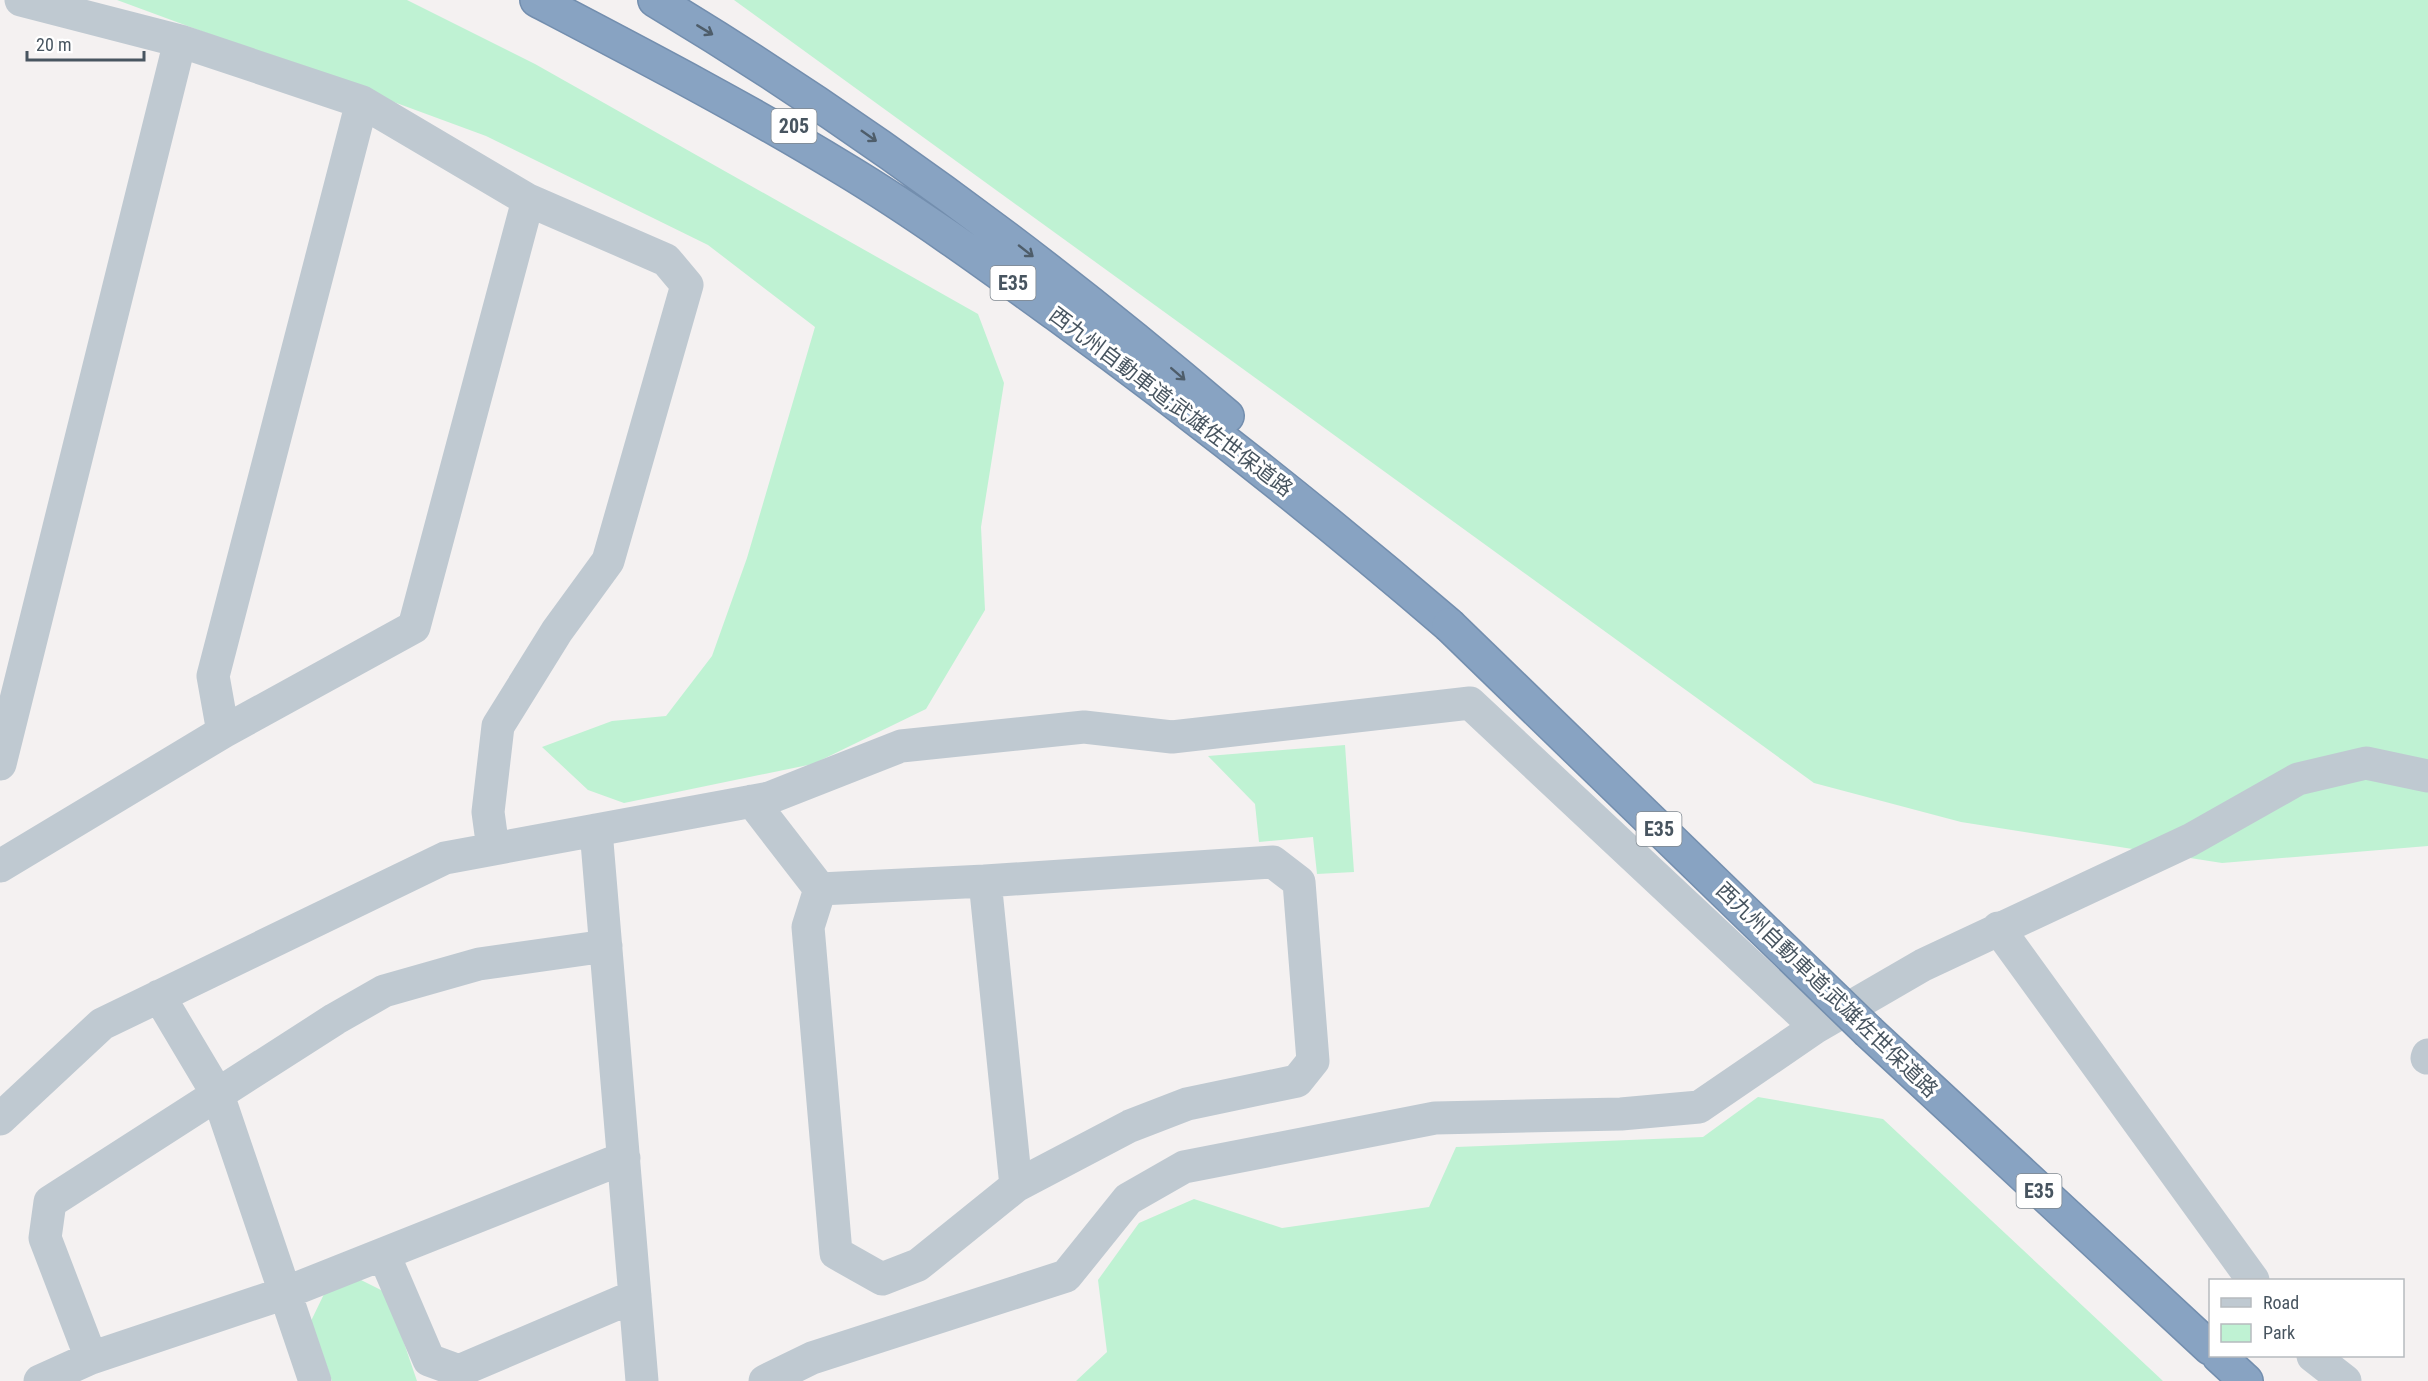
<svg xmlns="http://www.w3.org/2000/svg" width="2428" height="1381" viewBox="0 0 2428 1381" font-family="'Roboto Condensed','Noto Sans JP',sans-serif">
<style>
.green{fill:#bff2d3}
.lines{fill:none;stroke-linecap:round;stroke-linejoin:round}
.highway-casing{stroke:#738eae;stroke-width:36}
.minor{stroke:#bfc9d1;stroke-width:33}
.highway{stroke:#88a3c2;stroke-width:33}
.highway-bridge-casing{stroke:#738eae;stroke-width:36;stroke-linecap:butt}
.highway-bridge{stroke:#88a3c2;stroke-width:33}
.oneway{stroke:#4e5d6a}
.labels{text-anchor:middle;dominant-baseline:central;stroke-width:6;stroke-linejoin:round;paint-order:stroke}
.shield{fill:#fff;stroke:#7f8890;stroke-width:1.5}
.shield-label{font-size:20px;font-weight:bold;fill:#485560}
.street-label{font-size:21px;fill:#485560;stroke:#fff}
</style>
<rect width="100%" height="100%" fill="#f4f1f1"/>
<!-- green -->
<path class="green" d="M117 0H407L535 64 978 314 1004 383 981 527 985 610 926 709 813 764 624 803 588 790 542 747 612 721 666 716 712 656 747 558 815 327 708 245 486 136Z
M734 0H2428V846L2222 863 1961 822 1814 783Z
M1345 745 1354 872 1317 874 1313 837 1259 842 1255 804 1208 756Z
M1758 1097 1883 1119 2163 1381H1076L1107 1352 1098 1280 1139 1223 1194 1199 1282 1228 1429 1207 1456 1147 1703 1137Z
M361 1280 387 1293 417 1381H332L311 1321 325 1292Z"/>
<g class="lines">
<!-- highway casing -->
<g class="highway-casing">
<path id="highway" d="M537 0C640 54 744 108 844 169 917 213 987 264 1056 314 1191 412 1322 516 1449 625
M655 0C858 122 1047 262 1227 416
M1869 1032 2210 1348
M2219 1356 2246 1381"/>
</g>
<!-- minor -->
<path class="minor" d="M223 732 213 676 362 102
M0 764 180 41
M752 801 820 889 808 927 836 1253 882 1279 918 1265 1016 1186 1130 1126 1187 1104 1297 1081 1313 1061 1299 882 1273 862 985 881 1016 1186
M596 830 642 1381
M493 849 488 812 498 726 557 631 608 561 687 285 666 260 528 200
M0 866 223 732 414 627 528 200 362 102 180 41 21 0
M820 889 985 881
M1998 928 2253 1280
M159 996 218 1095 315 1381
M2427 1058 2428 1055
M0 1119 102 1024 445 858 769 798 901 746 1084 727 1172 737 1470 703 1816 1027
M384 1255 429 1360 459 1371 635 1296
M2313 1356 2345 1381
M91 1358 45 1238 50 1202 335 1019 384 991 479 964 606 946
M40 1381 91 1358 285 1293 624 1158
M765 1381 812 1358 1066 1276 1128 1199 1184 1167 1435 1118 1621 1114 1699 1107 1816 1027 1923 965 2190 840 2298 779 2366 763 2428 776"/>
<!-- highway -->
<use href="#highway" class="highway"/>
<!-- highway-bridge casing -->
<g class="highway-bridge-casing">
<path id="highway-bridge" d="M1449 625 1869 1032"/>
</g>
<!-- highway-bridge -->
<use href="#highway-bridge" class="highway-bridge"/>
</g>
<!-- one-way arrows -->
<defs><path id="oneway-shaft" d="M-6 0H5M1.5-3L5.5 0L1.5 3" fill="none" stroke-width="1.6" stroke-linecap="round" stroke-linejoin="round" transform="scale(1.5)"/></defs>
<g class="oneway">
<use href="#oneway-shaft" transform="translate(705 30) rotate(31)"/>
<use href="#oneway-shaft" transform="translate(869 136) rotate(35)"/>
<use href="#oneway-shaft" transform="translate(1026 251) rotate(38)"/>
<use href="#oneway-shaft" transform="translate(1178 374) rotate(41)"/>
</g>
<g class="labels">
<!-- shield labels -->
<g class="shield">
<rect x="771.5" y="109" width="45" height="34" rx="4.5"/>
<rect x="990.5" y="266" width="45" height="34" rx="4.5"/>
<rect x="1636.5" y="812" width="45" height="34" rx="4.5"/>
<rect x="2016.5" y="1174" width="45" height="34" rx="4.5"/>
</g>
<g class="shield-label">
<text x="794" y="126">205</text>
<text x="1013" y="283">E35</text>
<text x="1659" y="829">E35</text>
<text x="2039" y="1191">E35</text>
</g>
<!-- street labels -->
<g class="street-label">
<text transform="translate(1171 402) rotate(37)">西九州自動車道;武雄佐世保道路</text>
<text transform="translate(1827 990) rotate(44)">西九州自動車道;武雄佐世保道路</text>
</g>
</g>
<!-- legend -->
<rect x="2209" y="1279" width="195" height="78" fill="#ffffff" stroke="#b6bbbf" stroke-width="1.5"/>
<rect x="2221" y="1298" width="30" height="9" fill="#bfc9d1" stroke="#b6bbbf" stroke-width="1.5"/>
<text x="2263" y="1309" font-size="18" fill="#485560">Road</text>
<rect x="2221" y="1324" width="30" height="18" fill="#bff2d3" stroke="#b6bbbf" stroke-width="1.5"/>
<text x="2263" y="1339" font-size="18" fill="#485560">Park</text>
<!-- scale -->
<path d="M27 51v9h117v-9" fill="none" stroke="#485560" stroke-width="3"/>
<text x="36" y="51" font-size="18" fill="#485560" stroke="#ffffff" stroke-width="4.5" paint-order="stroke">20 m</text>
</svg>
